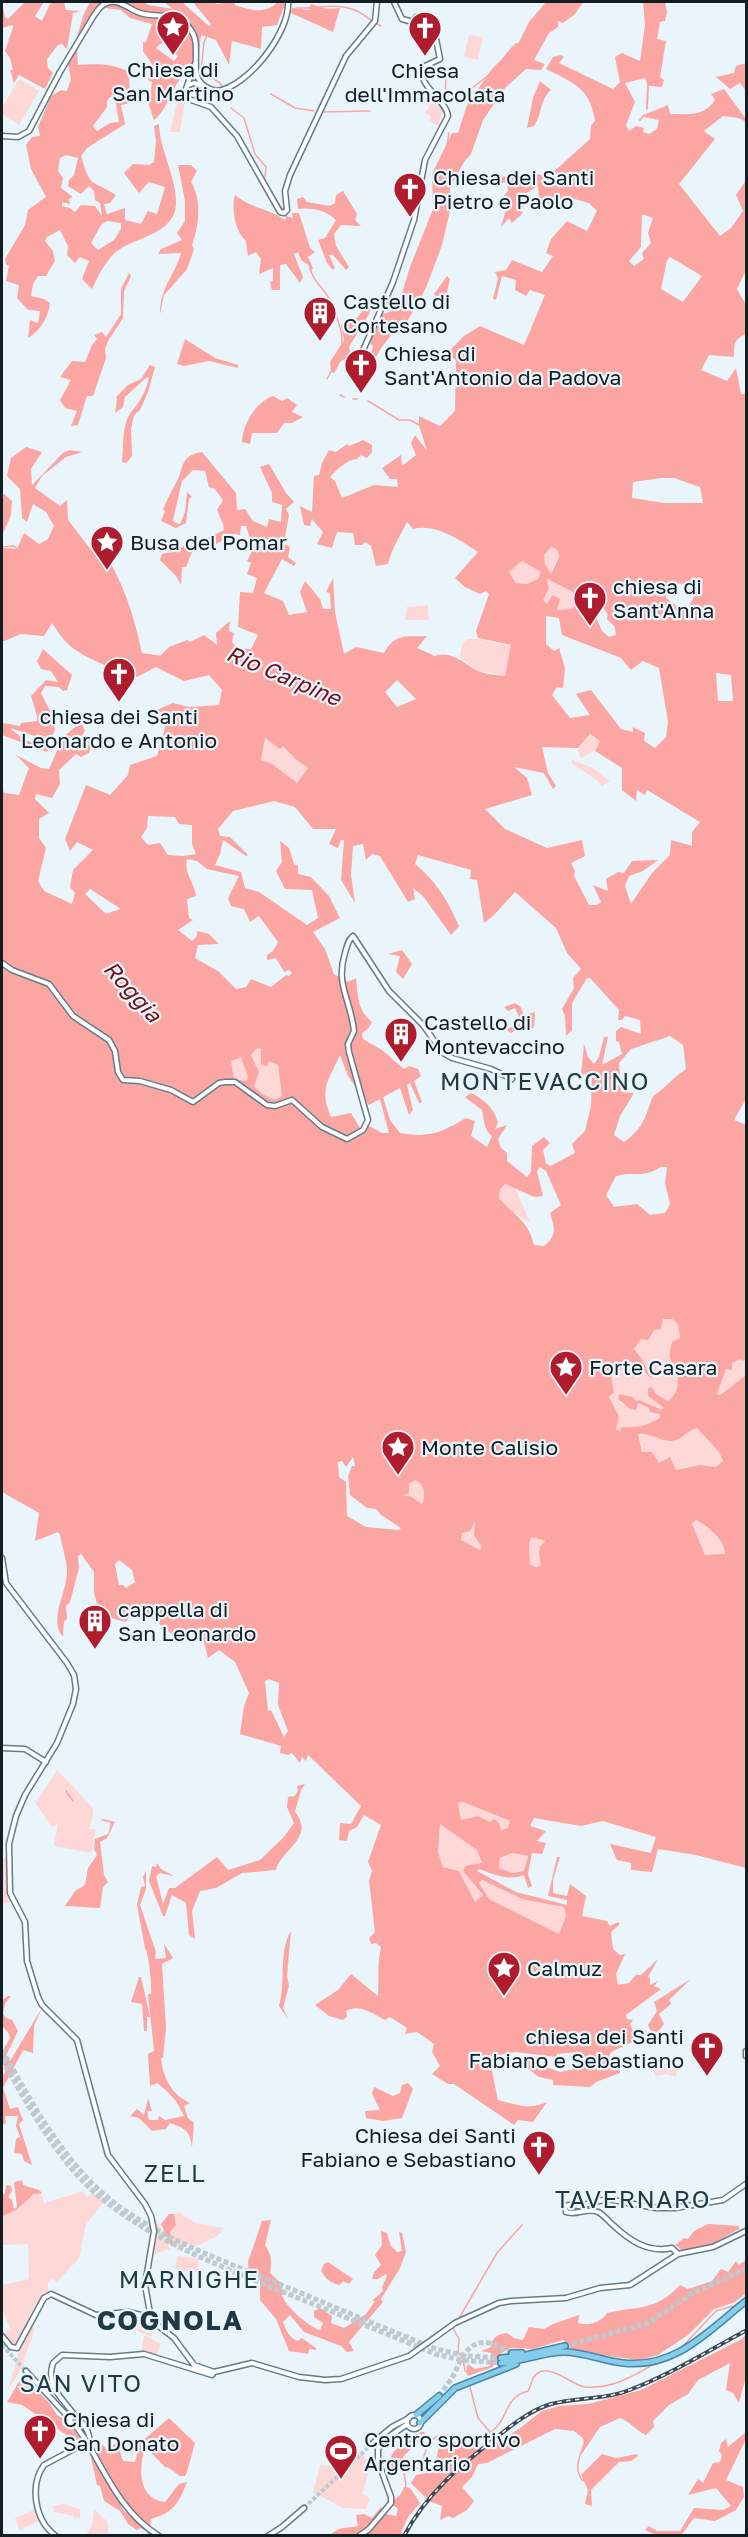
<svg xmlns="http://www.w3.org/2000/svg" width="748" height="2537" viewBox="0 0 748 2537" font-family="'Golos Text',sans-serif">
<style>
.green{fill:#fed8d6}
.forest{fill:#fba6a2;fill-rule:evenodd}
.water{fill:#fba5a2}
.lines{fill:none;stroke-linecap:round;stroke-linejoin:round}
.stream{stroke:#fba5a2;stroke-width:1.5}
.secondary-tunnel{stroke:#becad0;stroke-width:4;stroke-dasharray:4 2;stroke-linecap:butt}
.trunk-tunnel{stroke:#becad0;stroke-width:5;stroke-dasharray:5 2.5;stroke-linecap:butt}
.tertiary-casing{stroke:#617d8a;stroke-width:7}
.secondary-casing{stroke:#617d8a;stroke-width:7}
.trunk-casing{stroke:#4a87a2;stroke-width:8}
.tertiary{stroke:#fff;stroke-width:4}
.secondary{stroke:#fff;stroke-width:4}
.trunk{stroke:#86cceb;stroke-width:5}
.rail-casing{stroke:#3d494e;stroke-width:4}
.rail{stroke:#e9f5fb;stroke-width:1.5;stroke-dasharray:4.5;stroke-linecap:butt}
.secondary-bridge-casing{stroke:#617d8a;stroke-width:7;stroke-linecap:butt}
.secondary-bridge{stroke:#fff;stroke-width:4}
.labels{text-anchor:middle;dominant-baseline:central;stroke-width:4.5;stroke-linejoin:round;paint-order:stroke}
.poi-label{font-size:21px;fill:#131e23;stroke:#e9f5fb;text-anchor:start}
.water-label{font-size:22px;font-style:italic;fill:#6e111a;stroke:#e9f5fb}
.quarter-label{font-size:24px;letter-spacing:1.5px;fill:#1f3945;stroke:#e9f5fb}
.district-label{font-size:27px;font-weight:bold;letter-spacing:1.5px;fill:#1f3945;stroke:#e9f5fb}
</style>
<rect width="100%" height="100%" fill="#e9f5fb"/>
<!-- green -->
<path class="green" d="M469 35 483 37 478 60 464 57Z
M19 79 39 91 19 125 2 114V108Z
M430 92 429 99 444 110 439 121 443 124 441 127 428 121 431 116 425 113 429 107 422 101Z
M178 99 185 101 180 132H170Z
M551 547 558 550 559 557 554 563 551 575 545 564 544 555Z
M522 560 542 571 538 579 527 585 516 583 509 572Z
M545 577 584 599 571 609 557 610 559 599 552 595 547 604 542 600 549 588Z
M428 605 429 620H405L407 607Z
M467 639H478L511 646 505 676 477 670 460 658 462 645Z
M590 735 600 741 594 751 580 758 578 749Z
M265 738 280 748 283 746 294 758 308 768 297 783 271 763 261 760Z
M572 760 593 768 610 781 602 786 597 780 571 763Z
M257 1048H261V1055L278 1065 282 1096 275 1100 261 1094 254 1086 256 1076 251 1054Z
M241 1056 248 1077 246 1081 234 1080 231 1061Z
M505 1184 515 1188 530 1222 511 1212 499 1198 500 1191Z
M663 1318 672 1319 678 1324 680 1338 670 1358C679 1371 683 1390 669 1401L648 1388 664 1408 658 1410 639 1400 636 1402 633 1397 619 1394 618 1399 624 1405 637 1408 638 1403 660 1414V1418C646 1426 637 1428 622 1427L621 1431 616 1429 619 1416 609 1397 614 1391 610 1377 617 1370 636 1363 652 1378 641 1358 633 1350C639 1337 654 1330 663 1318Z
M740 1359 742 1361 746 1360V1375L719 1395 717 1394C723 1380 723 1363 740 1359Z
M697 1428 719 1452 723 1461 716 1467 700 1465 675 1470 642 1452 638 1434C653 1431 658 1441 671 1441 682 1441 687 1430 697 1428Z
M415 1480C424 1485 426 1494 422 1504L403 1496 408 1490 409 1484Z
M696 1520C709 1527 723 1539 725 1554L705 1555 692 1524Z
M475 1522 474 1535 482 1548 480 1550 461 1540 462 1533 473 1526Z
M533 1536 547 1541 539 1554 542 1565 530 1566 529 1542Z
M57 1770C61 1774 92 1806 93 1809 94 1815 91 1823 89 1829L96 1830 91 1853 54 1846 58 1823 54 1827 51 1826 34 1801 38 1800Z
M463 1802 511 1822 508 1828 500 1830 493 1819 490 1822 478 1816 461 1820 458 1803Z
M440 1823 477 1850 483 1864 465 1866 463 1871 483 1895 475 1903 459 1871 443 1867 438 1852Z
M512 1853 528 1856 524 1871 513 1873 499 1868 500 1859Z
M2 1857 7 1859 10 1902 4 1904 2 1901Z
M481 1880 522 1899 565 1907 566 1916 559 1934 488 1899 479 1882Z
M658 2063 672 2064V2066L677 2067 676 2077 667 2074 656 2076 651 2066Z
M83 2191 87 2197 92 2193 107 2199 86 2224 79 2258 57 2282 51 2278 48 2283V2291C32 2302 27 2327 18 2343L16 2346 10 2344 3 2335 10 2328 2 2309V2285L29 2279 28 2244 2 2245V2215L3 2216 16 2210 34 2193H42L44 2203Z
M181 2213 195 2223 223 2228C218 2240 207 2239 198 2246L187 2244 174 2248 169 2235 176 2225 174 2214Z
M154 2220 157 2221 170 2249 152 2255Z
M177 2256 199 2259 197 2273 175 2269Z
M131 2314 156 2327 151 2337 126 2325Z
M31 2326 34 2327V2332L19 2373 8 2390 19 2351Z
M144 2335 161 2344 156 2355 141 2352Z
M341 2450C375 2452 372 2466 362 2494L370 2498 366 2509 343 2508 313 2492 320 2465 339 2467Z
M63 2504 80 2509V2518L77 2517 75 2519 73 2516 54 2512 53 2506Z
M94 2509 108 2522V2533L86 2535 92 2525Z
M34 2510 39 2521 20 2530 15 2518Z"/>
<!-- forest -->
<path class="forest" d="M2 2 5 17 8 19 25 2H44L35 16 42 21 51 2H64L66 10 80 11 73 13 67 49 62 44 58 45 47 59 48 68 53 73 45 89 19 75 14 83 10 70H13L10 58 5 51 13 27 12 25 2 28Z
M90 2H143L149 5 173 9 164 2H185L184 4 209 26 211 24 193 2H215L216 4 234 2 235 5C251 10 264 15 278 2L285 4 277 25 262 27 261 49 232 41 229 65 216 40 201 35 198 60C173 76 172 106 154 120L149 105 152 82 148 80 152 64 143 51V42H146L152 24 130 18 121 10 97 7 77 37 83 16ZM168 38 177 44 173 51 178 56 174 61 156 48Z
M546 2H583L575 14 563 23 558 21V27L549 33 534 60 545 64 541 70 526 69 505 88 483 120 471 154 464 162 450 188V211L442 245 426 288 408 320 405 324 401 322C391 337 379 347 373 364L369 361 373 346 370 343 380 315 392 311 399 303 410 267 433 209 432 174 452 133H458L467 105 491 70 519 42 529 22Z
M643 2H665L667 12 665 21 660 22 657 39 666 41 660 77 664 80 662 87 649 86 648 109 646 110 647 83 645 78 625 83 635 102 626 125 629 131 636 126 644 128 643 132 649 134 657 129 659 120 643 117 641 121H638L643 115 668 105 670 114C688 114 704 117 715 100L711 94 724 89 746 119V122L739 118 723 116 704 131 715 139 679 184 720 236 731 228 743 211 736 195 746 180V270L737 289 746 305V334C734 339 734 344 734 357L709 355 701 370 727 381 736 368 741 394H746V1099L734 1120 746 1125V1360L742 1361 740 1359 732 1363V1370L726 1369 717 1394 720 1395 746 1375V1868L696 1855 658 1849 652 1872 631 1870V1863L617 1860 610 1844 651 1853 656 1837 603 1821 581 1826 534 1818 530 1826 546 1831 537 1841 546 1843 542 1854 532 1853 528 1874 532 1886 528 1888 524 1875C508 1881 495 1875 479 1869L477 1871 516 1892 567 1905V1900L548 1896 557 1857H560L553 1880V1893L567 1896 570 1884 586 1896 582 1916 607 1921 610 1926 618 1922 620 1924 611 1932 613 1949 620 1955 625 1954 616 1974 618 1985 629 1983 636 1975H641L658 1959 648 1977 650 1978V1985L658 1981 654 1986 661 1989 626 2015 627 2019 633 2020 630 2024 637 2040 611 2052 608 2058 635 2061 636 2064 640 2066 620 2068V2073L596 2082 590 2087 553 2085V2080L539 2077 523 2065 527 2060 560 2072 579 2068 577 2052 557 2054V2057L515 2052 481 2058 479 2062 491 2066 498 2100C516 2105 530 2110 547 2102L533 2122 518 2120 514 2125 454 2084H448L432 2074 440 2066 432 2052 434 2044 417 2032 405 2034 407 2028 390 2017 385 2020C373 2014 359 2003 346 2011L347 2017 343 2020 329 2016 315 2005 338 1990 351 1974 378 1996C379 1979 377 1964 381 1947L376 1943 371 1944 369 1938 375 1932 369 1881 372 1871 368 1862 381 1825 364 1815 357 1827 349 1831 347 1841 339 1840 340 1823 351 1824 361 1806 308 1755 306 1761 302 1757 300 1763 292 1753 288 1755 280 1753 281 1746 240 1734 244 1706 249 1693 235 1662 219 1650 208 1658 204 1642 182 1628 172 1634 137 1606 126 1622 100 1615 94 1593V1572L81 1554 78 1556 79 1568 70 1602 66 1606 67 1619 64 1621 63 1637C48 1620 67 1592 67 1572 67 1560 62 1547 60 1535L58 1532 35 1541 39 1513 2 1492V790L5 793 19 795 29 768 16 755 41 768 49 769 63 737 81 722 85 731 76 746 86 747 87 739H93L89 753 81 757 76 754 59 770 60 784 52 798 36 794 35 799 49 813 39 819V838L46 848 38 881 44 891 72 904 75 893 70 887 73 870 93 850 77 842 70 851 65 839 86 785 110 795 128 775 130 765 157 756 167 721 147 714 173 703 189 707 219 705 222 690 209 675 184 681 156 667 137 677 130 671 127 673C110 668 80 656 67 643 61 637 57 630 52 623L44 636 21 634 2 642V548L17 549 24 533 39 544 48 539 54 526 46 512 33 504 27 522 22 518 20 489 7 476 11 458 26 447 42 452 31 469 32 485 63 453 70 450 82 452 66 457 42 476 35 488 60 506 67 500 68 520 92 551 102 549C123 581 134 615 142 653L160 656 169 647 187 640 190 642 204 635 217 645 216 633 230 621 229 631 234 633 232 642 237 648 251 649 258 635 238 627 240 592 253 593 257 578 247 574 251 563 247 561 253 549 246 526H241L240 535 235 534 216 544 192 552 186 567H182L181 585 176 576 160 560 162 554 177 551 186 544 191 546 224 530 223 524 217 510 223 500 215 489 209 487 205 471 193 470 182 481 173 520 175 523 180 524 185 512 187 492 192 497 189 499 186 523 176 528 161 521 165 511 163 509C167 500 171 492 176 483 185 467 179 456 202 452L236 493 237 510 245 509 253 521 267 527 269 519 281 522 282 505 272 502V493L260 467 269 464 286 493 294 502 286 509 289 515 284 544 290 547 288 557 296 563 294 566 282 559 264 593 283 601 289 615 307 612 300 592 305 581 320 599 323 609H331L330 593 326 592 333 578 335 612 344 654 356 647 384 653C395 633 405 637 427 636L417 648 435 656C451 650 463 663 476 670 483 674 496 675 505 676L511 645 478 638 476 631 489 594 486 591 480 594 465 587 455 578 478 552C460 540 435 523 413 529L407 522C400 536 392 548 388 564L376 566 371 546 365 542 362 545H355L353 533 337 532 332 548 317 544 323 532 312 519 310 526 304 525 300 506 312 512 314 476 319 475 322 463 329 450 336 452 347 444 349 446 363 440 372 445V452L367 458 361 455 357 459C347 460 337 469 330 477L335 481 342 498 374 485 398 487 397 479H390L382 468 401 455 402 466 416 455 411 443 415 435 427 451 419 425V416L440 426 455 411 456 360 451 357 450 350 464 336 480 326 524 345 545 295 530 290 526 296 515 290 516 280 502 276 496 300 493 299 498 278 495 272 506 270 512 260 542 272 553 256 546 253 551 239 567 221 587 231 597 211 589 203 567 197 552 206 539 199 538 186 518 198 524 206 521 211 523 213 512 223 509 218 501 227 507 206 498 203 508 191 507 182 493 185 498 176 509 177 527 183 529 174 550 175 590 139 591 125 595 121C590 87 573 83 546 69L553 57 561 55 564 57 559 63 613 89 620 82 615 57 622 53 640 61 645 25ZM642 214 653 218 648 233 651 243 642 253 644 259 634 266 629 261 641 247ZM670 257 702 276 683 302 661 289 667 260ZM662 478H674L700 487 703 503H664L632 498 633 482ZM551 547 558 550 559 557 551 574 545 564 544 555ZM522 561 541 572 538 579 527 584 516 583 509 572ZM546 578 584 598V599L571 609 557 610 560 599 552 595 547 604 543 600 549 588ZM671 583 688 584 698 589 688 608 681 609 666 598 665 589ZM587 601 601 605 608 611 607 619 615 627 616 635 609 637 602 631 597 619 580 613ZM546 616 559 618 562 635 621 658 631 670 643 661 659 668 668 722 666 737 655 748 644 741 645 733 633 727V732L621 729 591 690 576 694 590 715 570 718 552 695 557 687 563 688 565 668 559 648 554 651 546 644ZM716 673 731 675 733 701H718ZM397 680 416 699 397 707 385 692ZM590 734 600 741 595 751 622 768V790L636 801 637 790 645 795 647 790 700 822 692 832V846L671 840 670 855 652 873 631 904 625 886 629 876 643 871 658 860 632 861 624 873 618 872 606 879 608 891 593 885 601 902 597 905H589L574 876 575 871 571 863 585 856 582 840 547 848 505 829 485 809 532 795 527 778 514 767 544 773 553 789 556 786 548 773 542 747 578 748ZM265 738 280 749 283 746 294 758 308 768 297 783 271 763 261 760ZM274 801 295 807 313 829H336L329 844 338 848 341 840H344L341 880 355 903 351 875 353 846 363 844 366 860 372 854 380 856 408 902 415 899 413 888 423 896 451 935 459 926C448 901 437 882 415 864L418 855 471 870 470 879 477 880 484 923 493 916 515 892 556 928 567 953 581 969 573 978 574 988 562 1009 565 1016 566 1036 572 1030V1003L587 978H590L619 1010 618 1020H622L625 1016 640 1020 641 1034 621 1027 616 1031V1041L619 1042 622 1054 602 1065 608 1037H604L599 1057 594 1064 588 1057 584 1044 581 1074 592 1075 591 1106 585 1131 572 1144 575 1153 550 1166 546 1163 543 1150 550 1143 544 1137 532 1146 531 1172 527 1177 507 1161V1153L501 1148 498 1139 507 1125 495 1129 498 1123C495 1109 484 1099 471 1093L465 1097 482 1110C484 1119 484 1131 492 1136L487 1147 471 1136 475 1121 466 1118C440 1133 430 1138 400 1133L390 1120 383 1097 400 1088 409 1115 413 1110 407 1085 410 1083 419 1103 422 1102 414 1081 421 1076 418 1069 409 1066 404 1069 382 1050 363 1039 362 1033 368 1029 372 1022C357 1010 358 996 356 978L348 982 334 974 325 949 313 932 340 918 329 896 311 877 298 874V866L294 864 289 848 280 841 282 862 276 871 285 889 312 890 318 918 307 925 259 892 245 888 241 872 215 865 220 854 223 840 246 856 248 855 230 837 220 836 218 829 233 811ZM148 816 175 817 179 824 192 825V844L196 854 183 856 168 855 160 843 148 845 141 837 147 828ZM187 859 197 861 207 869 239 876 228 898 231 906 244 909 250 922 259 916 278 942 273 951 267 955V960L276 958 284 972 289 970 292 973 289 976 286 975 271 987 251 979 246 987 236 989 218 971 195 958 198 945 219 944 209 934 197 931V936L192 941 178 930 193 920 189 918 187 899 196 896C194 881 184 875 187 859ZM90 889 121 909H120L106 914 85 894ZM670 1036 683 1045 686 1069C673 1077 666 1088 653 1096 645 1117 644 1128 624 1142L614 1135 620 1116 634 1093 621 1092 619 1063 631 1049ZM257 1048 261 1049V1064L267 1067 269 1061 278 1065 282 1096 275 1100 262 1094 254 1086 259 1072 251 1055ZM340 1055 348 1076 369 1105 380 1099 389 1133H382L369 1126 360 1128 351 1113 331 1117C319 1089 328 1081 340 1055ZM241 1057 248 1077 246 1081 234 1079 231 1061ZM540 1167 546 1171 561 1205 550 1213C555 1229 557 1235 544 1246L534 1245C528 1220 514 1216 499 1198L500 1190 505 1184 534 1197 543 1196 537 1171ZM661 1167H667L665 1183 670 1204 665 1213 650 1215 637 1204 614 1207 606 1195 616 1176C637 1171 640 1179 661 1167ZM663 1319H672L678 1324 680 1338 672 1342C671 1347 669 1352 670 1357 670 1361 675 1365 676 1370 680 1381 678 1394 668 1401L655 1393 652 1387 648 1388V1396L663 1407 662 1410 639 1400 636 1401 633 1397 619 1394 618 1399 630 1409 636 1410 638 1403 649 1408 650 1412 660 1414V1418C646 1426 637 1428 621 1427L620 1431 616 1429 619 1416 609 1397 614 1392 611 1376 617 1370 636 1363 653 1380 641 1358 634 1349 641 1339 648 1340 654 1330 661 1329ZM697 1428 719 1452 723 1461 716 1467 700 1465 676 1470 670 1457 659 1463 652 1452H642L638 1434C651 1432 659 1441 671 1441 682 1441 687 1430 697 1428ZM353 1457 355 1466H352L348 1476 350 1495 367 1508 376 1509 381 1515 401 1528 399 1530 366 1527 347 1516 346 1482 339 1477 338 1462 342 1461 346 1467ZM415 1480C424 1484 426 1494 422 1504L410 1496H403L409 1493V1484ZM696 1520C709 1527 724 1539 725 1554L705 1555 692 1524ZM475 1522 474 1535 482 1548 480 1550 461 1540 462 1533 470 1531ZM532 1537 546 1541 540 1546 539 1554 541 1565 537 1567 530 1565 529 1543ZM119 1560 132 1570 135 1582 126 1588 123 1585H119L115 1564ZM269 1679 279 1683 278 1705 288 1731 284 1737 271 1710 268 1711 265 1681ZM463 1802 510 1821 508 1828 501 1830 499 1823 494 1819 490 1822 478 1816 461 1820 458 1803ZM440 1824 477 1850 482 1863 465 1866 463 1871 483 1895 475 1902 459 1871 443 1867 438 1852ZM512 1853 528 1856 524 1871 513 1873 499 1868 500 1858ZM482 1880 522 1899 564 1907 566 1916 559 1934 489 1899 479 1883Z
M311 4 327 9 340 8 333 32 291 13 292 8 309 10Z
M77 49 78 65C97 64 111 63 129 72L130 103 121 105 125 124 87 148 81 156C91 189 90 179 116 195L110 203 104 204 107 214 125 208V220L141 224 148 211 157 214 165 187 149 182 139 193 124 173 133 164 149 165 154 162 156 141 154 126 159 124C160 152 177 177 176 205 174 234 136 237 117 251 106 260 98 276 92 289L82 279 89 261 80 257 75 263 67 255 68 246 60 230 47 237 45 241 53 251 55 261 46 276H38L33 284 31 296 44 299 50 303C48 318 41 330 28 338L30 320 38 323 40 311 28 310 17 298 19 285 6 281 9 266 6 264 5 259 25 225 28 210 46 197 31 169 26 145 32 137 40 136 38 127 51 96 61 90 67 91 71 79 68 63ZM110 97 115 98 119 122 110 123 97 131 93 126 107 107V101ZM66 155 78 158 74 175 69 180 68 186 81 194 89 186 94 191 95 200 100 203 102 216 95 206 81 205 75 212 70 208 62 206V202L70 204 69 199 73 197 61 188 63 178 58 171 60 158ZM107 221 121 223V229L114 240 98 250 91 243 101 225Z
M746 63V91L740 83 730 89 716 77 734 73 736 66Z
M540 81 551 90C539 101 543 113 534 126L527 128 533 98Z
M178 165H191L197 171 191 182C202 199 199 226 192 245L194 249 187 269 164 295 160 314C160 287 174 277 181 253L158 254 161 249 182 240 177 233 185 221V201Z
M343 191 357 214 355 220 361 226 341 225 334 234 336 246 349 267 346 270 333 255H329L335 268 333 270 327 263 318 240 325 238 336 220C326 210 312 207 298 209L297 199 303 197 307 202 330 206 335 203 336 195Z
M235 195C254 210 266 207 285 220L286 216 293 218 292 213H299L310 248 315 252 308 257 313 268 310 272 309 265 302 260 299 252 294 254 303 277 300 283 286 264 280 265V290H272L270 282 273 281V268L259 274 261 259 256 252 248 256 246 241C235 231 231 209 235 195Z
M129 273 131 276 124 291 123 318 108 341 105 349 106 358 93 396H87L78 425 71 426 77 411 65 408 60 400 71 380 60 377 72 361 85 362 92 345 97 339 94 335 102 332 106 337 121 314V289Z
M447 276 450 279 447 292 449 300 446 302 439 300 434 294Z
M376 296 369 314 349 347 352 356 341 361 334 373 331 372 330 362 344 340 341 325 353 322Z
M185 339 215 358 238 365V368L209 361 184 366 177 364Z
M150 365 155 367 148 392 140 410 134 415 131 429 132 456 126 463 122 462C124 448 121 424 132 411 140 402 146 391 149 378L147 377 125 397 123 407 115 413 117 399 116 397 128 385 141 379Z
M273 396 282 401 287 398 297 405 292 412 303 417 292 423H284L277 433H252L250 444 242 442C243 423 256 402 273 396Z
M4 494 12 501 11 515 2 536V495Z
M43 649 72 675 67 690 63 691 59 687 45 686 41 693 50 711 55 730 49 743 41 738 10 728C20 738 37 748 51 745L47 752 2 735 3 723 20 726 21 723 37 721V716L31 696 46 680 58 682 51 671 41 669 37 661Z
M402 950 412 964 403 979 396 972 400 956 388 954Z
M515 1003 520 1006 524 1015 535 1012 534 1027 527 1032 524 1027 510 1033 507 1029 522 1023 515 1008 508 1011 504 1007Z
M305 1784 301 1790 295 1812C316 1837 280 1851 276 1870L242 1873 216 1888 200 1891 192 1911 195 1939 189 1935 186 1903 172 1895 165 1916H163L149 1881 152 1866 156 1867 157 1863 161 1869 174 1876 160 1873 156 1876 163 1904 169 1888H175L217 1857 228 1870 260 1860 283 1838 294 1823 287 1807 288 1797 295 1796 298 1790 297 1786Z
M103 1819 115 1822 107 1838 100 1842 104 1875 108 1882 103 1887 100 1908 65 1906 75 1891 85 1885 88 1868 97 1855 94 1849 95 1839 108 1834 111 1823 100 1820Z
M146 1871V1889L140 1905 156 1952 155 1959 166 1958 164 1944 173 1958 162 1964 166 2028 163 2058H161C163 2078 172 2095 190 2103L184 2106 188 2118 194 2123 192 2147C190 2131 185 2128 170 2123L166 2129 152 2131 139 2118 130 2116 137 2109 144 2115 148 2098 152 2111H147L149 2120H158L159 2116 165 2120 184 2116C176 2099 172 2095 157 2083L150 2086 148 2054 154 2051 148 1994H151C152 1986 149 1954 145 1948L137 1905 141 1887 145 1886 143 1877Z
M291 1931 287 1976 289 1986 283 2008 288 2019 279 2006C286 1984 278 1952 291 1931Z
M139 1977H141L150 2017H147V2031H144L142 2004 131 2002Z
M691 1979 669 2000 671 2004 659 2014 664 2024 654 2037 648 2025 657 2011 654 2002Z
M8 1996H11L5 2004 3 2013 6 2018 12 2020 18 2031 5 2058 10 2061 42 2008 34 2026 33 2053 23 2050 3 2088 10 2109 18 2107 23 2120 19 2124 32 2165 24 2161 22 2154 14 2153 16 2139 20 2137 16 2126 18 2116H5L6 2123 2 2125V2077L5 2072 2 2052 10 2038 8 2032 2 2026V2000Z
M408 2083 413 2089 402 2118 383 2121 366 2118 365 2111 380 2110 372 2094 374 2087 393 2096 400 2093 402 2085Z
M22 2180 23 2185 39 2190 42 2193 34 2194 16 2210 3 2216 2 2196 5 2193 6 2185 11 2186 12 2191 8 2197 12 2200 14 2209 17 2207 14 2182Z
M169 2214H174L176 2225 170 2232 173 2244 171 2246 161 2224Z
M271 2220 265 2245C272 2255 272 2262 270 2273L282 2284C282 2288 281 2294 283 2298 288 2308 309 2327 320 2330L323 2323 314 2317V2311L320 2308 332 2316 331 2323 344 2328 366 2314 375 2301H372L383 2291 382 2287 387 2276 386 2274 378 2279H372L374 2272 381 2265 375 2255 382 2245 381 2231 387 2233 391 2246 397 2252 402 2251 399 2232 402 2233 406 2252 400 2268 381 2299 383 2302 349 2342 354 2351 347 2352 341 2346 304 2332 290 2315 283 2322C286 2330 289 2338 298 2341L302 2338 316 2348V2350L309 2349 308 2354 289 2351 276 2319 260 2300V2275L253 2272 249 2278 248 2262 262 2221Z
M708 2224 739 2226V2229L708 2246 682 2250 675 2245 684 2238 688 2239 694 2231Z
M746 2260V2293L735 2302 714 2309 688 2335 658 2355 639 2360 600 2355 572 2349 563 2340 533 2349 510 2348 500 2354 499 2361H494L493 2367 468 2376 466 2372 468 2364 475 2369 490 2366 491 2353 481 2351 491 2347C492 2337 498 2334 507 2333L514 2338 523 2340 529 2327 544 2329 553 2324 579 2315 578 2323C588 2326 601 2323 607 2313 638 2306 656 2311 680 2285L688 2289 712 2281 721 2269 728 2272 736 2261 739 2265Z
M328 2262 353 2279 349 2284 343 2281 340 2285C330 2283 326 2279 321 2271L324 2264Z
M746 2334V2376L739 2403 733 2393 726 2390 730 2363 698 2380 688 2394 669 2405 653 2421 654 2427 646 2435C635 2430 631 2422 620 2418L600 2427 581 2455 584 2444 583 2438 574 2431 555 2429 487 2463 478 2464 472 2477 462 2487 474 2501 467 2510 453 2518 448 2516 440 2520 442 2506 429 2501 411 2483 416 2475 430 2472 437 2456 439 2445 445 2438 468 2448 479 2445 483 2450 519 2429 542 2411 559 2406 588 2404 641 2390 742 2339Z
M23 2375 50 2404 57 2415 67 2421 82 2441 77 2444 74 2440 22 2405 7 2402Z
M169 2418 195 2443 187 2472 185 2476H180L169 2468 165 2467 145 2447C139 2468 137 2498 165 2502L179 2484 187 2482C179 2503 173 2513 151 2519L150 2528 122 2498 94 2451 100 2449 102 2444 107 2450 117 2442 123 2461 135 2462 140 2443Z
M746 2432V2439L726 2480 743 2487 744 2497 736 2510 715 2521 694 2518 682 2534 656 2535 645 2530 649 2526 657 2531H680L694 2508 723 2510 731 2506 716 2488 688 2495 698 2479 703 2483 713 2463 720 2462 722 2455 719 2451 721 2443 726 2439 728 2447Z
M90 2453 124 2511 154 2535H148L147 2532 141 2528 137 2530 128 2524 120 2511 104 2501 100 2486 97 2485Z
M602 2454 616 2458 637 2454 638 2456 631 2461 619 2462 591 2490 592 2506 585 2504 588 2490 581 2475Z
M404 2487 410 2488 420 2503 408 2517 400 2535 330 2536C339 2525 346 2529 358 2526L356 2515 364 2514 372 2518 381 2507 386 2514 396 2516 398 2509 393 2505 394 2500 400 2495Z"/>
<!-- water -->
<path class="water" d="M421 2432H425C421 2448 401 2449 398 2470L395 2471C379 2452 410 2441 421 2432Z"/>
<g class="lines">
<!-- stream -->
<path class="stream" d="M180 2 210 30H221L243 14 251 15 285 7
M296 8C314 9 334 3 352 9 363 12 371 22 381 26
M210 30 204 42 201 71 220 83 227 95
M434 41 437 55
M271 94 295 108 314 111
M461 100C469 88 483 81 493 71 502 62 507 52 516 44L525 49
M445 103 446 74
M231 108 244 118 255 154 266 167 265 177
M321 112 370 111
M449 133 446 151 463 161
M270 190 283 210
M41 201 42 202
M44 204 46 214
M286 215 297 248 302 260 309 264C313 284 324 286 332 304
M327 379C346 345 346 343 333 306
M340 395 344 397
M353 399H357
M368 401 399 420H410L425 428 429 444 436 456 457 464 481 488 551 541 582 582 647 659
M2 547 14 546 22 553 33 557 41 568 63 581 66 590 91 623 95 635 127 647 138 654 164 657 172 653H194L215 664 245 673 307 706 324 708 366 727 382 745 399 752 409 746 420 764 436 767 444 779 458 791 469 789C471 799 466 810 470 819L483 824 501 826
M2 811 17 834 20 868 27 883 39 897 71 924 81 940 96 980 150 1032 177 1069
M66 1791 73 1801
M458 2320 497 2253 522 2225
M453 2328 459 2339 458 2352 463 2359 465 2371
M683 2346 716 2311 737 2305
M470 2387 478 2418 490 2432
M583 2481C570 2466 585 2450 586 2434
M383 2536 385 2531 400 2523C406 2506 408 2490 404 2473L420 2467C425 2459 424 2448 431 2441 445 2427 459 2441 475 2439 480 2439 488 2434 492 2431 509 2419 503 2398 528 2391 531 2387 531 2382 533 2378 546 2358 572 2386 585 2387 613 2389 633 2376 656 2363"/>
<!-- secondary-tunnel -->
<path class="secondary-tunnel" d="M2 2345 26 2371
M304 2508 373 2443"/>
<!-- trunk-tunnel -->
<path class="trunk-tunnel" d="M2 2050C30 2099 57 2150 98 2189 145 2232 209 2255 267 2279 323 2302 379 2326 436 2349L467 2356 501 2358
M2 2060C30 2108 58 2163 102 2199 152 2239 212 2263 271 2287 325 2309 380 2331 435 2354L461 2360 501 2363
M565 2346 648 2323 691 2294 746 2269
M439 2396C443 2390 449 2383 453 2376 461 2361 467 2339 489 2343 497 2345 504 2350 512 2353"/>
<!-- tertiary casing -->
<g class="tertiary-casing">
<path id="tertiary" d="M195 64 183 97 211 107 237 136 280 212 284 213 287 210 285 191 290 175 346 56 375 21 377 2
M189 85 194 83 206 87
M359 371 361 355 393 282 414 220 425 160 448 116C446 98 413 84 425 66L440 59 436 39 420 18 416 17 413 22 402 19 394 2
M2 963 12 970 49 984 73 1016 109 1040 115 1051 118 1072 123 1080 140 1081 171 1090 193 1102 219 1083 225 1082H235L267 1105 275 1106 292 1100 322 1127 347 1139 363 1130 368 1120 349 1052 348 1044 354 1031C351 1000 335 985 345 953 347 946 348 940 353 936L389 991 423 1025 443 1053 452 1058 491 1069 512 1079
M2 1558 6 1583 67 1663 74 1675 76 1689 73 1704 57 1743 25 1795 16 1816 9 1844 10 1893 25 1922 27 1961 38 1997 42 2005 77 2040 108 2155 145 2204 151 2216 154 2231 145 2285 150 2313 148 2318 174 2338 194 2365 214 2372
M2 1748 25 1749 46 1762
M746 2051V2056
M678 2254 672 2248C648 2253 630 2241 613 2225 608 2221 604 2215 598 2212 587 2207 576 2216 566 2212L565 2207 568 2205 580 2206 607 2199 656 2208H675L723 2200 746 2184
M678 2254 713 2247 746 2231
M2 2336 11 2347 17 2348 44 2298 51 2294 96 2315 129 2312 148 2317
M75 2416C64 2399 45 2388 53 2363L62 2355 110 2357 144 2354 212 2375 214 2372 252 2363 299 2377 325 2380 341 2379 409 2356 455 2323 499 2303 511 2301 566 2298 600 2288 630 2285 678 2254"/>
</g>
<!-- secondary casing -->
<g class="secondary-casing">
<path id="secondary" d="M2 136 18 137 29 131 60 72 93 17C97 11 102 3 110 2 121 0 130 10 140 13 152 17 165 14 177 18 182 20 187 24 191 30 205 50 181 84 217 91 248 87 290 32 288 2
M26 2371 70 2419 71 2423 75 2425 85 2439
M407 2422a7 7 0 1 1 14 0a7 7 0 1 1-14 0Z
M373 2443 392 2427 409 2418
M91 2449C109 2481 125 2515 159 2536
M56 2536C35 2521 29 2486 44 2465L89 2441C91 2433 81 2419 74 2416L70 2419
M268 2536 282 2527 304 2508
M359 2536 369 2529 391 2503V2497L378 2461V2449L384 2440 406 2425"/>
</g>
<!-- trunk casing -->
<g class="trunk-casing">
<path id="trunk" d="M512 2353H522
M501 2358 522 2356 565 2346
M501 2363C522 2361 545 2352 564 2352 584 2352 603 2361 623 2363 676 2369 709 2330 746 2301
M416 2415 439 2396
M420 2423 455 2388 516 2364"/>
</g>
<!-- tertiary -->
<use href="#tertiary" class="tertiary"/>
<!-- secondary -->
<use href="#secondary" class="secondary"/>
<!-- trunk -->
<use href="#trunk" class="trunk"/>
<!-- rail casing -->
<g class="rail-casing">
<path id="rail" d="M404 2536C426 2494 460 2466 497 2437 513 2424 531 2410 551 2404 578 2397 606 2400 632 2389 671 2374 708 2351 745 2331"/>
</g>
<!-- rail -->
<use href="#rail" class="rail"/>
<!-- secondary-bridge casing -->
<g class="secondary-bridge-casing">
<path id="secondary-bridge" d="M85 2439 91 2449"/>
</g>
<!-- secondary-bridge -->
<use href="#secondary-bridge" class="secondary-bridge"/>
</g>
<!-- icons -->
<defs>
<g id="sight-pin" transform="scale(1.725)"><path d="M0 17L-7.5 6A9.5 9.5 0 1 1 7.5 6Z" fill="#af1c2d" stroke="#e9f5fb"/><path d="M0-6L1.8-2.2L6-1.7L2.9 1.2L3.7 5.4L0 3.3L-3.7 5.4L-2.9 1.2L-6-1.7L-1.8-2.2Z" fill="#fff"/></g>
<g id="church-pin" transform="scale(1.725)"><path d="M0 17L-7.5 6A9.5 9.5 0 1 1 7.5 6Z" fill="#af1c2d" stroke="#e9f5fb"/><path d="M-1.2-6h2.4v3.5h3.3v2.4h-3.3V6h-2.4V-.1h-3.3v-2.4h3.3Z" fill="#fff"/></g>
<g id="building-pin" transform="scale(1.725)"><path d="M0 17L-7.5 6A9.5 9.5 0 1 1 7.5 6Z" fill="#af1c2d" stroke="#e9f5fb"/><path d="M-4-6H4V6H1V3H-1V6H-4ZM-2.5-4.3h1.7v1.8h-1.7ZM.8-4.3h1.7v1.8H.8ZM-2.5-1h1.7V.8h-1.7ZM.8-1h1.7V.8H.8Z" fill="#fff"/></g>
<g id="stadium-pin" transform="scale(1.725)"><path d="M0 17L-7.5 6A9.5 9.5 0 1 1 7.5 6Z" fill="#af1c2d" stroke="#e9f5fb"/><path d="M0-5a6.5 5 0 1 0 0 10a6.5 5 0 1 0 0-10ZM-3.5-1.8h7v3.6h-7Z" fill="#fff"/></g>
</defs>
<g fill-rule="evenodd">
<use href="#sight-pin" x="173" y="27"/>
<use href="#church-pin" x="425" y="28"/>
<use href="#church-pin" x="410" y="189"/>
<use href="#building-pin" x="320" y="313"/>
<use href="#church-pin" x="361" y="365"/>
<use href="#sight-pin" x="107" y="542"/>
<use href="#church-pin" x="590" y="598"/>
<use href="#church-pin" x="119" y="674"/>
<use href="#building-pin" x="401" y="1034"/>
<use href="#sight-pin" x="566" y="1367"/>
<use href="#sight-pin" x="398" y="1447"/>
<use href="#building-pin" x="95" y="1621"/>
<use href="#sight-pin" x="504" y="1968"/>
<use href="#church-pin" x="707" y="2048"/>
<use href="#church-pin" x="539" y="2147"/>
<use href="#church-pin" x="40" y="2431"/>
<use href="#stadium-pin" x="341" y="2451"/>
</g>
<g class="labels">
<!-- poi labels -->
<g class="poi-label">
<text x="173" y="69" text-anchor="middle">Chiesa di<tspan x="173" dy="24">San Martino</tspan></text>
<text x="425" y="70" text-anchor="middle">Chiesa<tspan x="425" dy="24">dell'Immacolata</tspan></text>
<text x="433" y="177">Chiesa dei Santi<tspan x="433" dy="24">Pietro e Paolo</tspan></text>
<text x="343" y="301">Castello di<tspan x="343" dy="24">Cortesano</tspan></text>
<text x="384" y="353">Chiesa di<tspan x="384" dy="24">Sant'Antonio da Padova</tspan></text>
<text x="130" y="542">Busa del Pomar</text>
<text x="613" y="586">chiesa di<tspan x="613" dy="24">Sant'Anna</tspan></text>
<text x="119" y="716" text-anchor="middle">chiesa dei Santi<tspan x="119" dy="24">Leonardo e Antonio</tspan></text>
<text x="424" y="1022">Castello di<tspan x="424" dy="24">Montevaccino</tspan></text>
<text x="589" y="1367">Forte Casara</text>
<text x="421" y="1447">Monte Calisio</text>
<text x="118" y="1609">cappella di<tspan x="118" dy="24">San Leonardo</tspan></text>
<text x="527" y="1968">Calmuz</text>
<text x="684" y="2036" text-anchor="end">chiesa dei Santi<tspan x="684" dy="24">Fabiano e Sebastiano</tspan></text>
<text x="516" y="2135" text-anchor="end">Chiesa dei Santi<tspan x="516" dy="24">Fabiano e Sebastiano</tspan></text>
<text x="63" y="2419">Chiesa di<tspan x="63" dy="24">San Donato</tspan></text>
<text x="364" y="2439">Centro sportivo<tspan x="364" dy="24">Argentario</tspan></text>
</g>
<!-- water labels -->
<g class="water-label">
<text transform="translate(284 675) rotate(23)">Rio Carpine</text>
<text transform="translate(133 991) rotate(48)">Roggia</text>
</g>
<!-- quarter labels -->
<g class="quarter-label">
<text x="545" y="1080">MONTEVACCINO</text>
<text x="175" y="2172">ZELL</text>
<text x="633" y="2198">TAVERNARO</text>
<text x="189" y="2278">MARNIGHE</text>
<text x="81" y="2382">SAN VITO</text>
</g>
<!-- district labels -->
<g class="district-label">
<text x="170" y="2320">COGNOLA</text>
</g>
</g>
<!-- border -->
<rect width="748" height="2537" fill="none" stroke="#131e23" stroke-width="6"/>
</svg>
